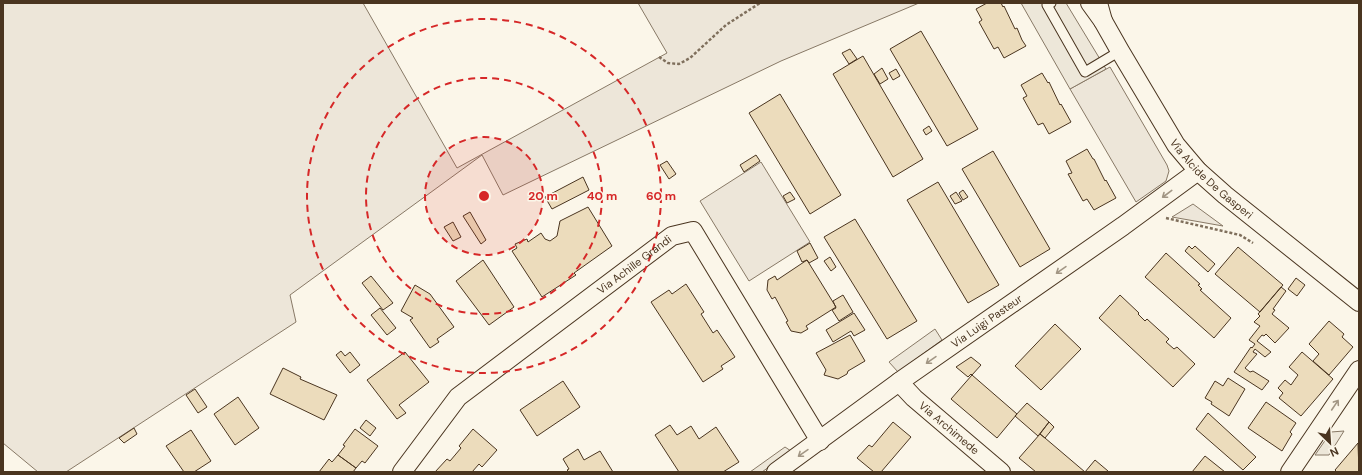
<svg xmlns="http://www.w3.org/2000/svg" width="1362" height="475" viewBox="0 0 1362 475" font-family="'DM Sans',sans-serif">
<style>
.green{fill:#ede6d9;stroke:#887966}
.parking{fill:#ede7d9;stroke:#887966}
.building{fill:#ecdcbc;stroke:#4a3520}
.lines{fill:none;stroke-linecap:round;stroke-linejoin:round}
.lane-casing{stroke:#4a3520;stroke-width:11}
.street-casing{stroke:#4a3520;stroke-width:20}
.path{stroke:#7f6f5c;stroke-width:2.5;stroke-dasharray:3 2;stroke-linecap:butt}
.lane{stroke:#fbf6e9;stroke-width:9}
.street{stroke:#fbf6e9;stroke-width:18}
.oneway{stroke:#a29684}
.ring{fill:none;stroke:#d62828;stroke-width:2;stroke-dasharray:7 5}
.labels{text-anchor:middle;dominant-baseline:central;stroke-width:3;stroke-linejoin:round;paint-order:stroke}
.street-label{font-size:11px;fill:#4a3520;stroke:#fbf6e9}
.centre{fill:#d62828;stroke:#fbf6e9;stroke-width:2}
.ring-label{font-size:12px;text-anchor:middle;font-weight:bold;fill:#d62828;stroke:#fbf6e9;stroke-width:3;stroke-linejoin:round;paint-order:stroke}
</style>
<rect width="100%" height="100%" fill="#fbf6e9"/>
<!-- green -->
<path class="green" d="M3 3H363L457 168 667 53 638 3H919L781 61 503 195 482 155 290 295 296 322 66 472H38L3 443Z
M1110 67 1167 165 1169 171 1166 181 1136 202 1070 89Z
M761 162 810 242 749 281 700 201Z
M1193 204 1223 226 1172 217Z"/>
<!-- parking -->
<path class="parking" d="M1021 3H1066L1106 69 1070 89Z
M935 329 942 340 898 372 889 362Z
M1344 431 1329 455H1315L1331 432Z
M785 447 791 451 762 472H750Z"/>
<!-- building -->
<path class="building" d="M987 3H1001L1003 7 1004 6 1015 29 1017 28 1022 40 1026 46 1004 58 998 47 994 49 979 22 982 20 976 9Z
M921 31 978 129 947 146 890 49Z
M850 49 857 59 849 64 842 53Z
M863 56 923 159 893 177 833 74Z
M882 68 888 79 880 84 874 74Z
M896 69 900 76 893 80 889 73Z
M1042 73 1048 83 1049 82 1060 105 1061 104 1071 122 1049 134 1043 123 1038 125 1023 98 1027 96 1021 85Z
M780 94 841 195 810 214 749 113Z
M929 126 932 131 926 135 923 130Z
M1087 149 1093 159H1094L1105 181 1106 180 1116 198 1094 210 1087 199 1083 201 1068 174 1072 173 1066 161Z
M993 151 1050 249 1020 267 962 169Z
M756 155 760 161 744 172 740 165Z
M667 161 676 174 669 179 660 165Z
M583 177 589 190 552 209 545 197Z
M938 182 999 285 968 303 907 200Z
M963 190 968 197 963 200 959 193Z
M790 192 795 199 787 203 783 196Z
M956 192 962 201 955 204 950 196Z
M588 207 612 246 574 273 576 275 542 297 512 251 517 248 515 244 527 239 528 242 541 233 545 239 550 241 557 236 560 221Z
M470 212 486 240 481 244 463 216Z
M855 219 917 321 887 339 824 237Z
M453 222 461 237 453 241 444 227Z
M810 243 818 258 809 263 807 260 802 262 797 251Z
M1189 246 1192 249 1195 246 1215 264 1208 272 1185 251Z
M1238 247 1283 285 1260 312 1215 274Z
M1166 253 1200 284 1198 285 1202 289 1200 290 1231 318 1214 338 1145 277Z
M830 257 836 267 831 271 824 261Z
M483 260 514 307 489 325 456 281Z
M807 260 836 307 806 326 808 329 801 333 791 331 786 322 788 321 775 297 772 299 767 290 768 280 775 276 777 280Z
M371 276 393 303 383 310 362 283Z
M1296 278 1305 285 1297 296 1288 289Z
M686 284 704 312 701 314 713 333 717 330 735 357 721 366 723 369 703 382 651 302 669 290 672 294Z
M415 285 430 294 454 327 437 339 439 342 430 348 410 320 413 318 401 311Z
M1281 287 1286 291 1273 309 1275 310 1272 314 1289 328 1275 343 1266 334 1264 336 1262 335 1257 341 1271 352 1265 357 1255 349 1253 352 1257 354 1245 368 1250 372 1253 371 1269 381 1262 390 1234 372 1251 347 1252 348 1255 344 1249 340 1260 326 1254 322 1260 316 1258 314Z
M843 295 853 312 839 321 832 310 836 308 833 301Z
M1120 295 1139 313 1138 314 1145 321 1147 319 1169 339 1166 342 1174 349 1177 347 1195 364 1173 387 1099 318Z
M380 308 396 328 387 335 371 315Z
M854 313 865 330 854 336 851 331 833 342 826 330Z
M1329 321 1344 334 1342 337 1353 347 1329 375 1313 361 1319 354 1309 344Z
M1055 324 1081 349 1041 390 1015 366Z
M850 335 865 361 848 371 847 374 838 379 824 375 826 370 816 353Z
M341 351 345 356 350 352 360 365 350 373 336 355Z
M405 352 429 382 399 405 406 413 397 419 367 380Z
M1302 352 1333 379 1301 416 1279 398 1283 393 1278 388 1285 380 1291 385 1298 375 1289 367Z
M971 357 981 365 972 375 971 374 968 377 956 367Z
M283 368 301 377 300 379 337 395 324 420 270 394Z
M972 375 1017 414 997 438 951 399Z
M1228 378 1245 389 1229 416 1211 404 1212 402 1205 398 1215 381 1223 386Z
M563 381 580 407 537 436 520 410Z
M195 389 207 407 198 413 186 395Z
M238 397 259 428 235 445 214 414Z
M1266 402 1296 423 1290 432 1292 434 1282 451 1248 428Z
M1027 403 1049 422 1038 436 1015 416Z
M1208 413 1256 457 1243 470 1196 429Z
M366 420 376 428 370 436 360 428Z
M893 422 911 437 881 472H874L857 458 869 445 872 447Z
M1049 422 1054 427 1045 438 1040 434Z
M670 425 677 435 691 426 699 439 716 427 739 462 723 472H679L655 435Z
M134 428 137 434 124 443 119 438Z
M355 429 378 446 365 463 362 461 356 468 338 455 345 446 343 445Z
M473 429 497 450 482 467 479 464 472 472H435L447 459 450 461 461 448 459 446Z
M191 430 211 461 194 472H184L166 446Z
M1040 434 1045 438 1085 472H1036L1019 458Z
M1358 443 1359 472H1337L1335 470Z
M578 449 584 460 600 451 613 472H569L567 470 569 469 563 459Z
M338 455 356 468 353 472H319L329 459 332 462Z
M1205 456 1225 472H1192Z
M1095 460 1108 471 1107 472H1085Z"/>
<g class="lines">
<!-- lane casing -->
<g class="lane-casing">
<path id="lane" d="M1051 3 1047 5 1085 72 1120 51"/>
</g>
<!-- street casing -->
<g class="street-casing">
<g id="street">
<path d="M1090 3 1103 21 1098 3"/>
<path id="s1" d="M1103 21 1120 51 1176 145 1198 171 1225 195 1359 302"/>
<path id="s2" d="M899 382 914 398 1001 472"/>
<path id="s3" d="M402 472 458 397 672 236 693 231 820 441"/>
<path id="s4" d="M776 472 899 382 1123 226 1198 171"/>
<path d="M1290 472 1359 370"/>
</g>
</g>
<!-- path -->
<path class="path" d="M659 57 668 63 679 64 690 58 726 25 760 3
M1166 218 1240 235 1253 243"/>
<!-- lane -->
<use href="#lane" class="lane"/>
<!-- street -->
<use href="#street" class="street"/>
</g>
<!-- one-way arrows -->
<defs><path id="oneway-shaft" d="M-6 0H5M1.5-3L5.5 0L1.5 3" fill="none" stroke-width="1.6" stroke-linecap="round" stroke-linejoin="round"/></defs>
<g class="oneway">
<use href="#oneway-shaft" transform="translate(1167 194) rotate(143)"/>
<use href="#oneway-shaft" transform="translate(1061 270) rotate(145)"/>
<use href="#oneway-shaft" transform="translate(931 360) rotate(145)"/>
<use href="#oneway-shaft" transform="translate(1335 405) rotate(-56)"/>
<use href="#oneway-shaft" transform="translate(803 453) rotate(145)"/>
</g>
<!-- distance rings -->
<circle cx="484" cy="196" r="59" fill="#d62828" fill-opacity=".12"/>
<g class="ring">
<circle cx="484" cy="196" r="59"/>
<circle cx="484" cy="196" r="118"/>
<circle cx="484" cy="196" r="177"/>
</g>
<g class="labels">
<!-- street labels -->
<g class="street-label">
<text stroke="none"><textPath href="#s1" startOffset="193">Via Alcide De Gasperi</textPath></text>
<text stroke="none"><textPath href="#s3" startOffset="314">Via Achille Grandi</textPath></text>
<text stroke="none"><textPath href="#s4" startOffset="259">Via Luigi Pasteur</textPath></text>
<text stroke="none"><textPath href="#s2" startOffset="68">Via Archimede</textPath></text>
</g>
</g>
<circle cx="484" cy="196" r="6" class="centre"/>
<g class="ring-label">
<text x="543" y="200">20 m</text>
<text x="602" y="200">40 m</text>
<text x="661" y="200">60 m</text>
</g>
<!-- border -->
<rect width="1362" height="475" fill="none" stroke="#4a3520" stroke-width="8"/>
<!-- north arrow -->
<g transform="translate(1330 443) rotate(155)" stroke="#fbf6e9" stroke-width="3" paint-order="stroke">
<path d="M0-3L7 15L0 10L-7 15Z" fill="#4a3520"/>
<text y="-6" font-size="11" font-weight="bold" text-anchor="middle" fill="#4a3520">N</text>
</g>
</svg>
